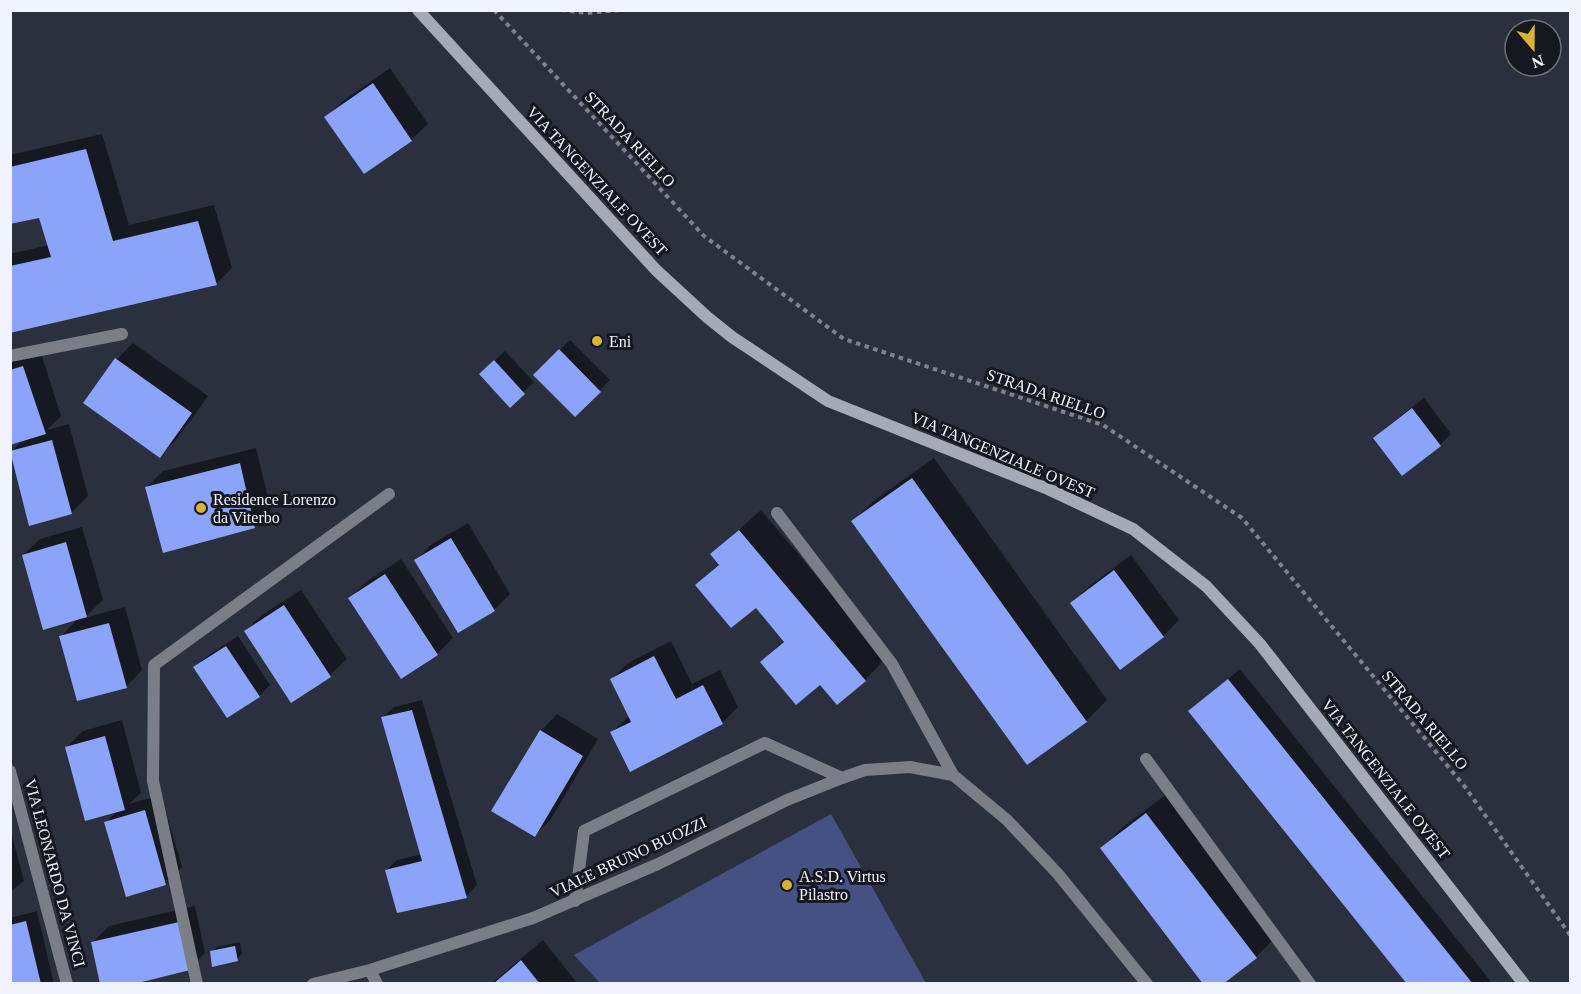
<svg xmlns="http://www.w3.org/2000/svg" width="1581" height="994" viewBox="0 0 1581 994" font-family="'Times New Roman',serif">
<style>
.green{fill:#445182}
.shadow{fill:#0007}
.building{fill:#8ca3fa}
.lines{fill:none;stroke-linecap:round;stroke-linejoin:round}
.path{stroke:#7e8290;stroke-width:4;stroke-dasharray:4.5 4.5;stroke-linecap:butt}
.lane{stroke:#7b7e86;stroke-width:12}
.street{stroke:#7b7e86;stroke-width:12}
.secondary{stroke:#a5aab7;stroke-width:12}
.poi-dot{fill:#d9b334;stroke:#16181f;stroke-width:2}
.labels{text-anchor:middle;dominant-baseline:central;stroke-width:6;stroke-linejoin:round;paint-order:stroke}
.street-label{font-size:16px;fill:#f0f3fe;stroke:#16181f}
.poi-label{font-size:16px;fill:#f0f3fe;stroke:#16181f;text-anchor:start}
</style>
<rect width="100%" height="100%" fill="#2b303f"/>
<!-- green -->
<path class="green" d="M831 814 926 983H600L574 955Z"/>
<!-- shadow -->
<path class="shadow" d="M390 68 428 124 411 140 364 172 326 117 343 101Z
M102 134 129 225 214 205 232 268 216 284 10 332V254L49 245 40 216 10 223V155Z
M570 340 610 380 575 415 535 375Z
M133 343 208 396 176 440 160 456 85 403 117 359Z
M40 350 61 416 47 430 69 424 88 496 71 513 11 452 24 439 10 444V360Z
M505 351 534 382 510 405 491 364Z
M1424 398 1451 434 1440 445 1402 474 1375 438 1386 427Z
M256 448 271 510 254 527 147 487 163 471Z
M934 458 1107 700 1086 721 853 521 875 500Z
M761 510 886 658 865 680 821 683 762 662 784 640 756 606 697 585 720 563 712 554Z
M468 523 510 594 494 610 416 560 432 544Z
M82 527 103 600 84 618 125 607 142 670 126 687 61 636 79 618 23 555 40 539Z
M1131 555 1179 620 1163 636 1072 603 1088 587Z
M401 559 453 638 437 654 350 598 366 582Z
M301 590 347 659 330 675 292 701 246 631 262 615Z
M238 636 270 685 259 696 195 667 206 657Z
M671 641 692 684 720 670 738 707 722 723 611 733 630 715 612 679 628 663Z
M1240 669 1493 984H1409L1190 711Z
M422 700 477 885 466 896 386 871 397 860 422 854 383 717 394 707Z
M557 714 598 739 551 819 535 835 541 731Z
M122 720 141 793 129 804 161 795 182 867 166 883 127 895 106 822 118 811 67 747 83 731Z
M1168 793 1277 936 1256 957 1102 848 1123 827Z
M10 828 24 881 10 892Z
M195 906 205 953 189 969 92 943 109 926Z
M37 911 54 984H10V918Z
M543 940 578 984H491Z
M240 942 242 954 237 959 212 952 217 947Z"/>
<!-- building -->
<path class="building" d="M373 83 412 141 364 174 324 117Z
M86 149 113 241 198 221 217 285 10 333V266L51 257 39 218 10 224V167Z
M559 349 601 392 575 417 533 375Z
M115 358 192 413 160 458 83 403Z
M494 360 525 394 510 408 479 374Z
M23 366 46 434 10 445V370Z
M1412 408 1441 446 1402 476 1373 438Z
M52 440 72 514 29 526 10 451Z
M240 463 255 528 163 553 145 487Z
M912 478 1087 722 1027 765 851 521Z
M739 530 866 681 837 705 820 685 796 705 760 662 784 642 756 608 731 628 695 585 719 565 710 554Z
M451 538 495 611 458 633 414 560Z
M66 542 87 617 43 630 22 555Z
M1114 570 1164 637 1120 670 1070 603Z
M385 574 438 655 401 679 348 598Z
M284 605 331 677 291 703 244 631Z
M109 623 127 688 77 701 59 636Z
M226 646 260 697 227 718 193 667Z
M654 656 676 699 703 685 723 724 630 772 610 732 631 722 610 679Z
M1228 679 1473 984H1407L1188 711Z
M412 710 467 898 397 913 385 870 422 861 381 717Z
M540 730 583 756 535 837 491 811Z
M105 736 125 810 85 821 65 747Z
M145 810 166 885 126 897 104 822Z
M1146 813 1257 958 1223 984H1203L1100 848Z
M26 921 41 984H10V925Z
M179 922 190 970 134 984H100L91 942Z
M235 946 238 961 212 967 210 951Z
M521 960 540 984H493Z"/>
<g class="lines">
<!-- path -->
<path class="path" d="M494 10 704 236 844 339 1103 425 1242 518 1465 787 1570 935
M561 10 587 13 620 10"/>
<!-- lane -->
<path class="lane" d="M575 901 584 831 765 743 842 778"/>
<!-- street -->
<path class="street" d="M10 356 122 334
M777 513 892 664 953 775
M1146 759 1310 984
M10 771 67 984
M370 970 377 984
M197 984 153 781 154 665 389 494
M313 984 370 970 533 918 658 864 787 800 842 778 865 770 910 767 953 775 1007 820 1058 874 1147 984"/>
<!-- secondary -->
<path class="secondary" d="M418 10 656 270 707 317 732 337 828 401 1048 489 1133 529 1206 586 1260 644 1524 984"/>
</g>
<!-- markers -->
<g class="poi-dot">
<circle cx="597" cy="341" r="6"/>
<circle cx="201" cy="508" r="6"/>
<circle cx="787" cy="885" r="6"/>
</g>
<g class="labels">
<!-- street labels -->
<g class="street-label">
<text transform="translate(630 139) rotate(47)">STRADA RIELLO</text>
<text transform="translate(597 181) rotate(47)">VIA TANGENZIALE OVEST</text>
<text transform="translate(1046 394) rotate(19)">STRADA RIELLO</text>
<text transform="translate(1003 455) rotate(23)">VIA TANGENZIALE OVEST</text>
<text transform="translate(1425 720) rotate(50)">STRADA RIELLO</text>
<text transform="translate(1386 779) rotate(52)">VIA TANGENZIALE OVEST</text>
<text transform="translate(628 857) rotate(-25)">VIALE BRUNO BUOZZI</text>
<text transform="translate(55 873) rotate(75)">VIA LEONARDO DA VINCI</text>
</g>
<!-- poi labels -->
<g class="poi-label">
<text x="609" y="341">Eni</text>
<text x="213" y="499">Residence Lorenzo<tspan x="213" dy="18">da Viterbo</tspan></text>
<text x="799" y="876">A.S.D. Virtus<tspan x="799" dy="18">Pilastro</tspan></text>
</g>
</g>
<!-- border -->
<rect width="1581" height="994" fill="none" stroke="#f0f3fe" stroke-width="24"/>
<!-- north arrow -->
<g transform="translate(1533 48) rotate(160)"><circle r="28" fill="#16181f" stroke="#6d7078" stroke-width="1.5"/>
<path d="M0-4.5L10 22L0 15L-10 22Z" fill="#d9b334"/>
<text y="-9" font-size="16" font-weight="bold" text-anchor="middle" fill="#f0f3fe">N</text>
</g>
</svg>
